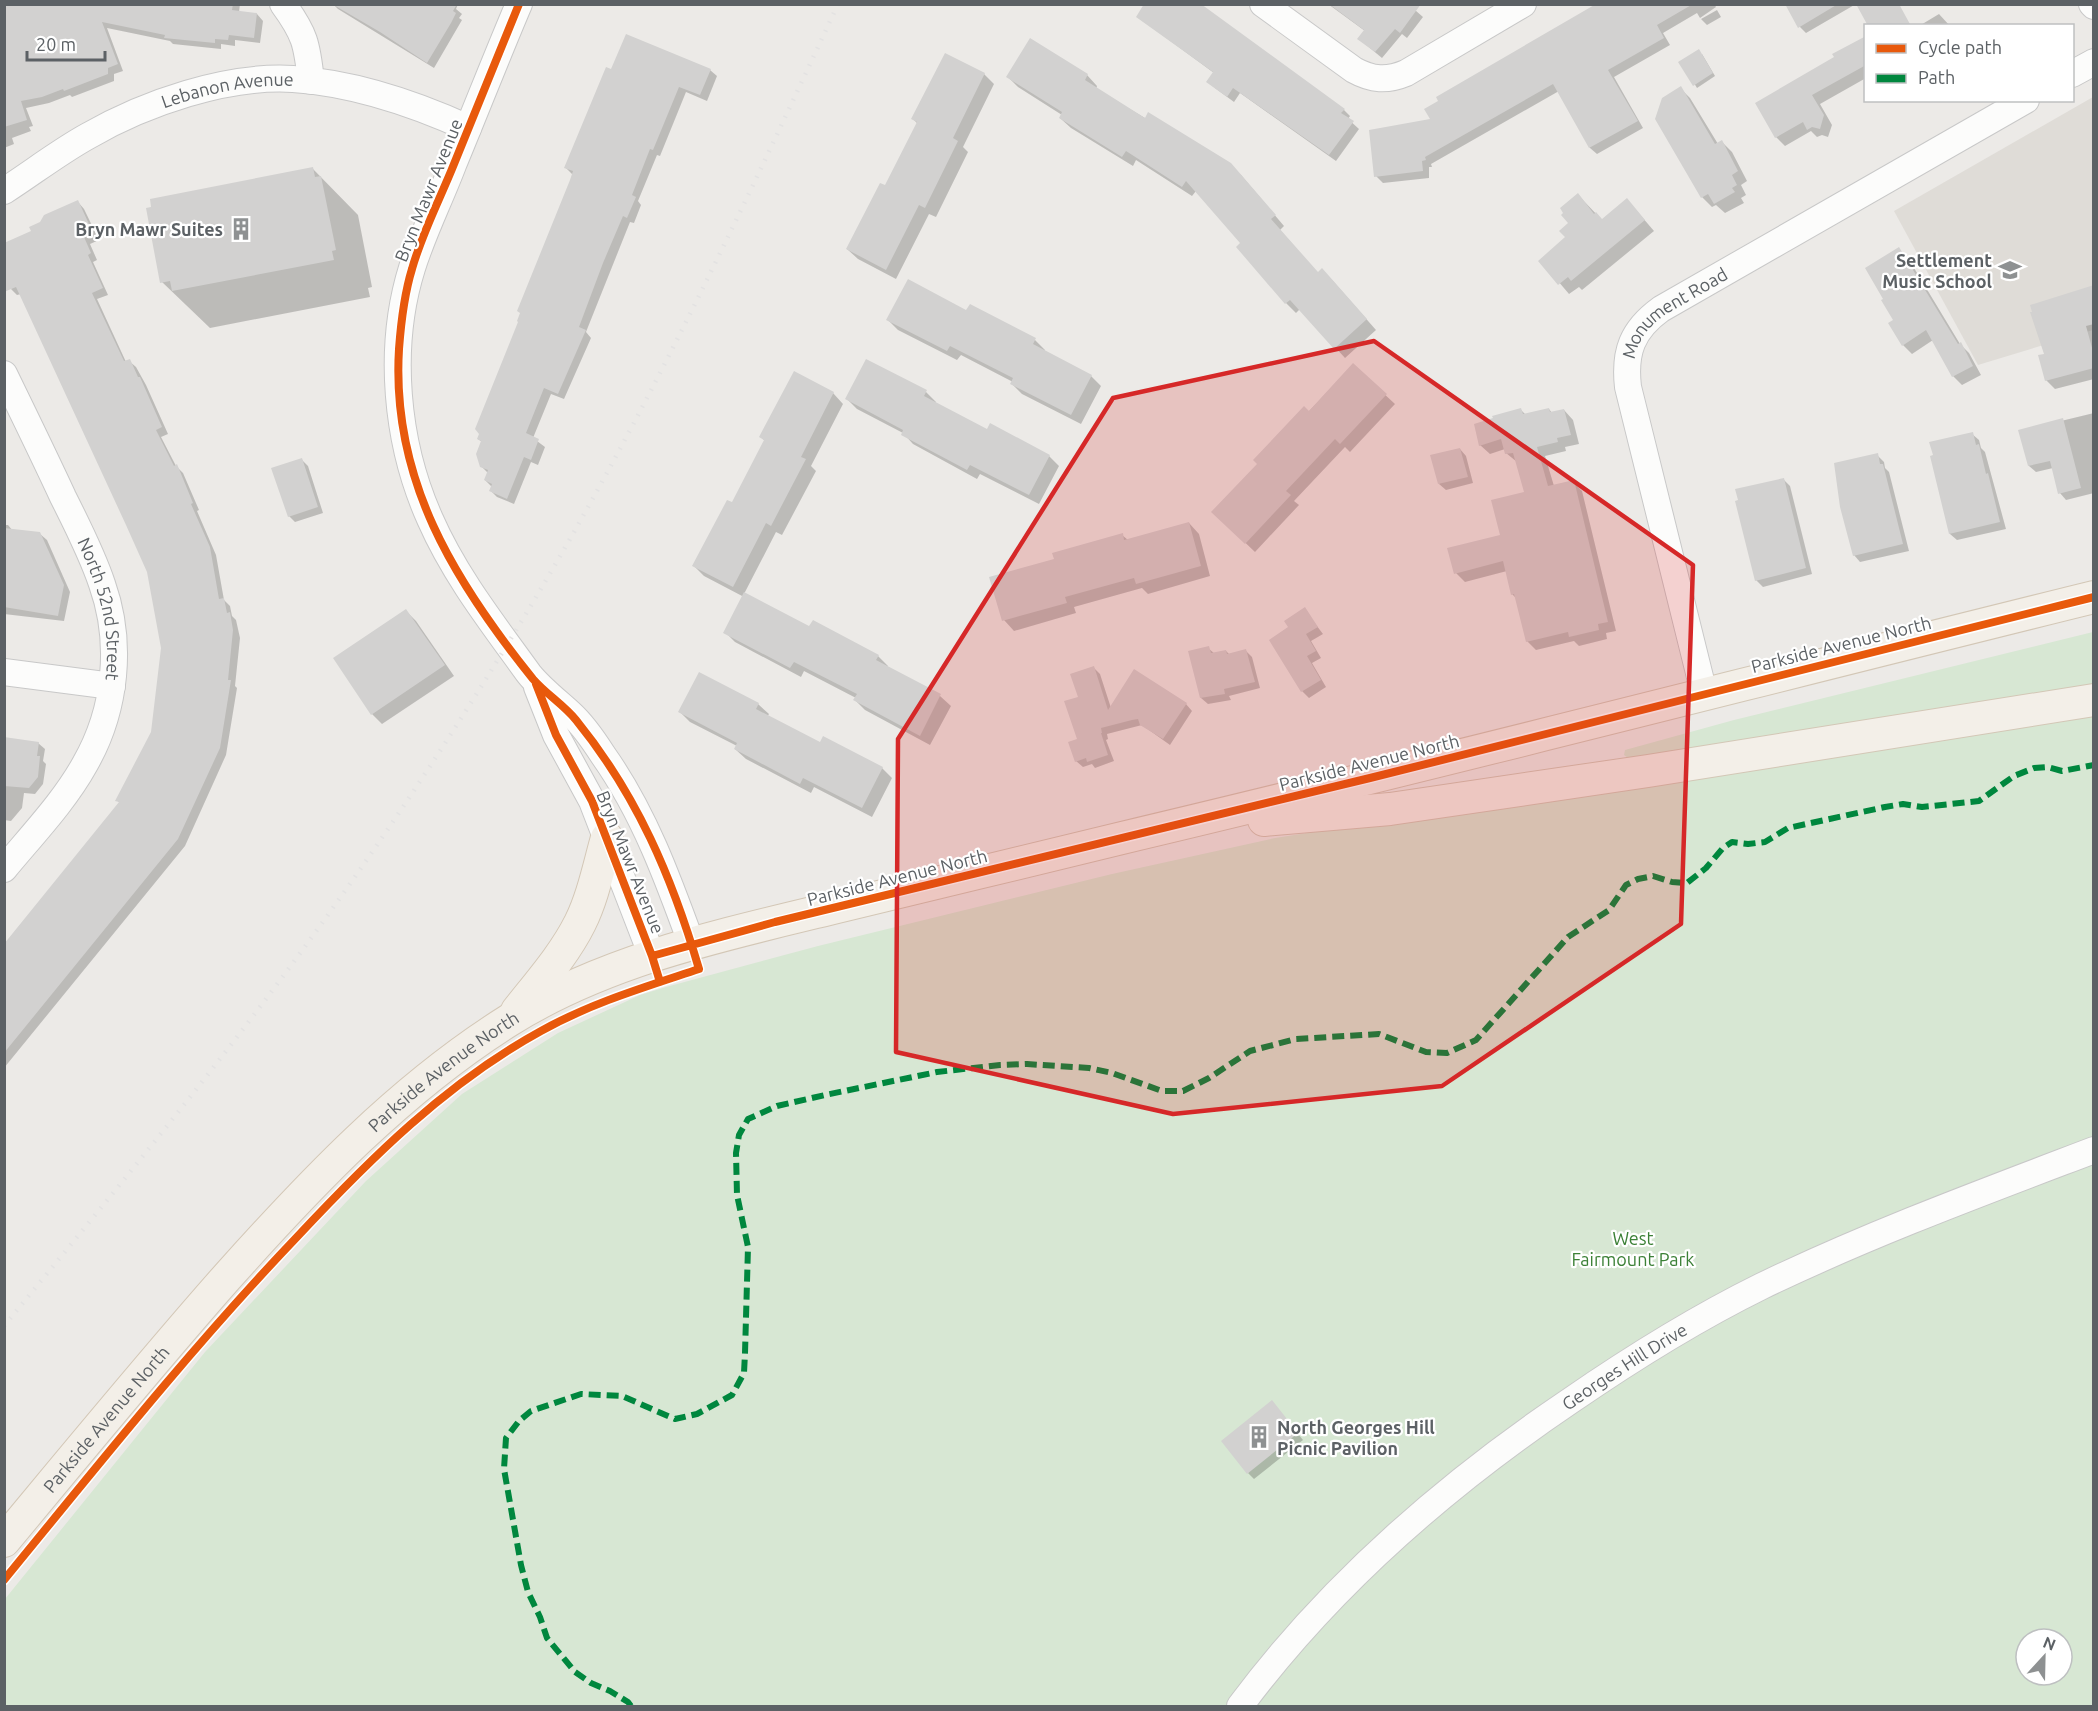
<svg xmlns="http://www.w3.org/2000/svg" width="2098" height="1711" viewBox="0 0 2098 1711" font-family="Ubuntu,sans-serif">
<style>
.education{fill:#dfdcd7}
.green{fill:#d7e7d3;fill-rule:evenodd}
.shadow{fill:#0003}
.building{fill:#d2d1d0}
.lines{fill:none;stroke-linecap:round;stroke-linejoin:round}
.minor-casing{stroke:#c8c8c8;stroke-width:28}
.major-casing{stroke:#d3c7b6;stroke-width:34}
.minor{stroke:#fcfcfb;stroke-width:26}
.major{stroke:#f3efe8;stroke-width:32}
.rail{stroke:#e3e2e2;stroke-width:4.5;stroke-dasharray:1.5 8;stroke-linecap:butt}
.quiet{stroke:#00873e;stroke-width:6;stroke-dasharray:12 6;stroke-linecap:butt}
.cycleway-casing{stroke:#fff;stroke-width:11}
.cycleway{stroke:#e8590c;stroke-width:8}
.marked{fill:#d62828;fill-opacity:0.2;stroke:#d62828;stroke-width:4.5;stroke-linejoin:round}
.labels{text-anchor:middle;dominant-baseline:central;stroke-width:4.5;stroke-linejoin:round;paint-order:stroke}
.street-label{font-size:18px;fill:#5c6165;stroke:#fff}
.poi-label{font-size:18px;font-weight:bold;fill:#5c6165;stroke:#fff;text-anchor:end}
.park-label{font-size:18px;fill:#3c8137;stroke:#fff}
</style>
<rect width="100%" height="100%" fill="#eceae7"/>
<!-- education -->
<path class="education" d="M2093 97V330L1978 365 1894 211Z"/>
<!-- green -->
<path class="green" d="M2093 632V686C1943 710 1791 731 1641 757L1628 758 1624 755 1625 750 1734 720Z
M2093 710V1706H5V1599L205 1352 366 1181 462 1094 558 1033 640 995 666 987 818 946 1112 874 1275 838ZM2026 1639H2062V1675H2026Z"/>
<!-- shadow -->
<path class="shadow" d="M4 4H240L239 12 257 14 263 21 260 43 235 40V46L221 44V49L173 44 170 41 107 28 123 71 114 74V81L72 97 70 95 49 103 26 108 33 126 29 127 31 131 12 138 14 144 4 148Z
M333 4H458L456 9 462 14 459 18 462 20 434 68 338 9Z
M1328 4H1408L1423 17 1407 38 1402 34 1382 58 1359 39 1365 31Z
M1600 4H1714L1716 7 1700 18 1697 13 1663 33 1670 45 1614 77 1643 128 1597 154 1590 148 1559 91 1431 164 1432 167H1429V178L1383 183 1376 176 1432 120Z
M1787 4H1856L1806 33 1800 27Z
M1717 10 1721 17 1707 25 1701 19Z
M1939 14 1950 26H1919Z
M1138 17 1344 110 1350 116 1348 119 1359 129 1336 161 1240 93 1234 102 1215 88 1214 73Z
M1030 40 1087 75 1097 86 1096 89 1241 175 1284 226 1280 230 1318 274 1332 280 1376 330 1345 358 1300 309 1296 313 1286 303 1238 247 1242 244 1196 191 1192 196 1136 160 1133 166 1071 128 1060 118 1062 115 1018 87 1008 77Z
M1702 54 1715 76 1697 88 1681 62Z
M1866 56V78L1820 104 1832 125 1828 137 1822 135 1817 137 1811 131 1785 146 1776 137 1757 104Z
M710 70 717 76 707 101 686 92 660 156 657 155 638 201 641 205 634 223 630 222 586 332 591 338 564 399 551 394 533 438 545 447 538 465 531 462 514 504 497 497 491 491 492 487 485 480 488 473 481 466 482 442 478 439 573 175 566 168 612 71Z
M984 74 994 84 963 147 968 152 936 217 929 214 896 279 858 259 847 249 886 187 918 124 913 119Z
M1680 88 1690 98 1718 144 1722 142 1732 152 1747 181 1741 185 1746 195 1741 198 1744 203 1725 213 1716 205 1712 207 1702 197 1657 119Z
M313 169 358 215 372 287 368 288 370 297 210 328 162 282Z
M1578 195 1602 220 1636 210 1654 231 1582 290 1579 287 1569 294 1541 261 1567 237Z
M78 202 84 209 99 240 90 244 97 260 93 262 108 295 97 299 126 362 129 361 136 367 146 385 168 434 161 437 176 466 183 473 199 510 197 511 216 555 224 600 230 606 232 616 236 620 240 638 235 686 237 688 226 755 185 846 4 1068V945L120 803 117 800 152 732 163 648 149 572 21 294 17 295 11 289 33 232Z
M1899 249 1908 258 1960 344 1969 353 1981 375 1962 385 1953 376 1933 340 1912 354 1903 345Z
M2094 286V379L2055 389 2046 380 2045 355Z
M967 312 1035 340 1045 350 1044 352 1091 376 1101 386 1081 424 1022 394 1012 384 1013 382 961 355 957 360 898 330 888 320Z
M1353 365 1395 404 1350 452 1345 447 1294 501 1299 505 1255 552 1213 512Z
M926 392 936 402 935 404 987 431 1049 456 1059 466 1039 504 980 474 977 479 913 444 903 433 857 409 847 399Z
M833 393 843 404 811 466 816 471 782 535 776 532 744 594 810 628 878 656 888 666 887 668 940 696 951 706 930 745 865 710 855 700 856 698 804 671 801 677 735 642 725 632 744 597 704 576 694 566 733 504 765 441 761 437Z
M1549 409 1552 413 1564 410 1573 420 1579 444 1565 447 1566 451 1545 456 1554 486 1573 482 1582 491 1616 631 1606 633 1607 639 1579 646 1574 641 1536 650 1527 641 1517 599 1512 594 1507 571 1465 582 1456 573 1501 536 1526 493 1517 462 1506 453 1505 449 1490 454 1480 445 1521 410 1526 415Z
M2094 413V493L2066 500 2060 493 2053 468 2036 472 2029 466 2020 431Z
M1972 434 1979 440 1981 448 1985 452 2006 529 1957 540 1950 534 1934 456Z
M1460 449 1466 456 1473 483 1446 490 1439 484Z
M1877 455 1884 462 1885 468 1889 472 1909 551 1860 562 1854 555Z
M302 460 308 466 323 513 295 522 289 516Z
M1784 480 1790 486 1812 574 1763 587 1756 580Z
M1189 523 1199 534 1210 576 1148 594 1142 588 1074 607 1076 613 1014 631 1004 620 1056 560 1122 535 1128 540Z
M4 525H8L13 531 40 534 47 540 70 592 64 621 4 614Z
M1304 609 1323 634 1311 641 1321 658 1312 663 1326 687 1309 698 1302 691 1291 628Z
M406 611 416 621 454 676 382 724 372 714Z
M1208 648 1215 654 1226 651 1230 655 1246 651 1252 657 1260 688 1229 696 1231 700 1208 704 1201 698Z
M1094 668 1100 674 1111 708 1186 704 1192 711 1170 745 1142 725 1107 734 1108 739 1106 740 1114 761 1095 768 1092 764 1083 767 1076 761 1080 698Z
M699 674 758 704 769 714 767 717 821 744 882 768 892 778 872 817 814 787 811 793 746 759 735 749 737 746 690 722 680 712Z
M4 739 38 743 45 749 43 761 46 764 43 784 35 794 24 793 22 808 11 821 4 820Z
M1278 1409 1303 1440 1254 1479 1248 1473Z"/>
<!-- building -->
<path class="building" d="M4 4H233L232 10 257 13 254 38 229 35 228 40 215 39V43L164 38 165 35 102 22 118 64 108 68V74L64 91 63 89 42 97 21 101 27 120 4 127Z
M332 4H457L453 11 456 13 451 23 427 63 380 32Z
M1144 4H1201L1345 109 1341 113 1354 121 1329 155 1233 88 1227 97 1206 82 1213 72 1136 17Z
M1329 4H1421L1400 33 1395 29 1375 52 1357 39 1364 30Z
M1596 4H1693L1657 25 1664 38 1608 70 1638 121 1589 148 1553 84 1425 157 1426 160 1422 161 1423 171 1374 177 1369 130 1430 119 1424 109 1438 101 1436 97Z
M1785 4H1838L1798 28Z
M1856 4H1899L1911 26H1868Z
M626 34 711 69 700 95 679 87 653 150 650 149 632 195 636 197 627 218 623 216 603 263 579 327 586 330 558 394 544 388 526 433 539 439 531 460 524 457 507 499 489 491 492 484 484 480 488 470 480 467 476 454 481 441 477 439 479 434 475 429 518 322 517 321 520 313 517 311 570 180 573 171 564 168 606 67 611 69Z
M1866 36V65L1812 95 1824 115 1820 129 1812 127 1807 130 1803 122 1775 138 1755 103 1834 57 1832 54Z
M1030 38 1088 74 1085 80 1145 118 1148 112 1231 163 1276 215 1271 219 1318 272 1322 268 1367 319 1334 349 1290 300 1285 304 1236 247 1240 243 1186 181 1182 187 1126 151 1122 157 1059 118 1062 112 1006 77Z
M1699 49 1713 73 1693 86 1678 62Z
M945 53 985 73 953 138 958 141 925 208 919 205 886 270 846 249 880 183 885 185 917 122 911 119Z
M1681 86 1715 144 1722 140 1738 171 1732 175 1737 185 1732 188 1735 192 1714 204 1708 194 1701 198 1655 119 1662 98Z
M313 167 315 177 321 176 336 250 332 251 334 260 172 291 170 281 160 283 146 208 151 207 150 199Z
M1578 193 1594 214 1596 212 1602 219 1627 198 1645 220 1571 281 1568 277 1558 285 1538 261 1565 237 1559 231 1568 223 1561 215 1563 213 1560 208Z
M78 200 93 233 84 237 91 253 88 255 103 288 92 293 124 361 130 359 138 377H140L162 427 156 430 174 466 177 464 193 503 191 504 210 547 219 599 224 598 227 613 230 612 233 630 228 680H231L220 748 178 839 4 1053V944L119 802 115 801 151 732 161 648 147 572 126 525 16 287 4 292V243L31 231 29 227 40 222 44 215Z
M1899 247 1958 344 1961 342 1973 366 1952 377 1926 330 1902 346 1888 323 1893 320 1881 300 1883 299 1865 268Z
M908 279 966 310 970 304 1036 338 1033 344 1092 375 1071 415 1010 384 1013 378 950 346 947 351 886 320Z
M2094 285V324L2086 326 2094 355V368L2045 381 2038 355 2044 354 2030 312H2032L2030 305Z
M866 359 927 390 924 396 987 429 990 423 1050 455 1029 495 970 465 967 470 901 435 903 430 845 399Z
M1353 363 1387 394 1340 444 1335 439 1286 491 1291 495 1245 544 1211 512 1257 464 1253 460 1304 406 1309 411Z
M794 371 834 392 801 457 806 459 771 526 766 523 733 587 692 566 727 500 732 502 764 440 759 437Z
M1521 408 1523 414 1549 408 1550 412 1564 409 1571 435 1557 438 1558 442 1537 447 1548 486 1574 480 1608 622 1598 624 1599 630 1569 637 1568 632 1526 642 1514 594 1511 595 1503 561 1454 574 1447 548 1500 535 1491 500 1524 492 1513 453 1505 454 1501 439 1479 446 1474 424 1493 418 1492 416Z
M2063 418 2081 488 2058 494 2050 461 2028 466 2018 430Z
M1973 432 1976 445 1979 444 1986 474 1988 473 2000 522 1949 534 1930 456 1933 455 1929 442Z
M1460 448 1468 477 1438 484 1430 455Z
M1878 453 1880 464H1883L1903 544 1853 556 1840 507 1834 463Z
M302 458 318 507 288 517 271 468Z
M1784 478 1806 568 1755 581 1735 501 1738 500 1735 489Z
M1189 522 1201 566 1136 584 1134 578 1065 597 1067 603 1002 621 989 577 1054 559 1052 553 1123 533 1124 540Z
M4 528 40 532 64 585 58 616 4 607Z
M744 592 809 626 813 620 879 655 876 660 941 694 920 736 853 700 857 694 794 662 790 668 723 633Z
M1305 607 1318 627 1306 634 1316 651 1307 656 1321 680 1301 692 1269 640 1288 627 1284 621Z
M406 609 445 665 371 715 333 658Z
M1209 646 1211 653 1226 650 1227 654 1246 649 1255 682 1224 689 1225 694 1200 698 1188 651Z
M1094 666 1108 710 1134 669 1187 703 1163 739 1140 725 1138 719 1132 720 1101 728 1102 733H1101L1108 755 1087 762 1086 758 1075 762 1068 742 1077 739 1064 701 1078 697 1070 674Z
M699 672 759 703 756 709 820 742 823 736 883 767 862 808 803 778 800 784 734 749 737 743 678 712Z
M4 737 39 742 37 756H40L38 777 29 788 4 786Z
M1272 1400 1298 1433 1247 1474 1221 1441Z"/>
<g class="lines">
<!-- minor casing -->
<g class="minor-casing">
<g id="minor">
<path d="M283 4C305 34 307 44 311 81"/>
<path d="M519 4C496 58 475 112 453 165 440 199 423 233 412 268 387 348 396 443 430 519 455 576 493 624 529 674 541 689 557 701 571 714 583 725 594 741 603 755 644 813 668 879 692 945"/>
<path d="M1263 4 1354 70C1372 80 1387 81 1406 73L1523 4"/>
<path d="M2092 4 2094 6"/>
<path d="M2072 74 2094 62"/>
<path id="s1" d="M4 191C32 173 59 152 88 136 145 103 227 75 293 79 354 83 413 103 468 128"/>
<path id="s2" d="M4 374C24 415 44 456 63 497 77 525 92 554 102 584 123 643 116 710 85 764 64 802 32 835 4 869"/>
<path d="M4 672 112 686"/>
<path d="M537 687 556 735 592 801 652 956"/>
<path id="s3" d="M1704 693 1628 387C1624 352 1632 330 1661 309L2026 100"/>
<path id="s4" d="M1240 1706C1331 1584 1444 1486 1570 1401 1631 1359 1695 1319 1762 1286 1870 1234 1981 1193 2094 1150"/>
</g>
</g>
<!-- major casing -->
<g class="major-casing">
<g id="major">
<path d="M1264 820 1390 809 1648 771 2094 700"/>
<path d="M517 1011C539 983 564 955 580 923 593 897 599 866 607 838"/>
<path id="s5" d="M4 1541C78 1452 151 1363 227 1277 311 1183 400 1089 508 1021 605 960 722 935 833 908 929 885 1026 861 1122 838 1447 761 1770 677 2094 597"/>
</g>
</g>
<!-- minor -->
<use href="#minor" class="minor"/>
<!-- major -->
<use href="#major" class="major"/>
<!-- rail -->
<path class="rail" d="M4 1326C96 1214 188 1103 275 987 371 859 460 725 542 587 653 400 746 202 838 4"/>
<!-- quiet -->
<path class="quiet" d="M631 1706 628 1702 610 1691 591 1683 575 1672 547 1638 540 1617 528 1592 521 1565 504 1469 506 1438 519 1421 531 1411 581 1394 622 1396 675 1419 697 1414 732 1395 744 1373 745 1353 748 1247 737 1195 736 1153 739 1135 748 1119 777 1106 825 1095 937 1072 1000 1065 1027 1064 1089 1068 1112 1073 1162 1091H1183L1209 1078 1250 1051 1296 1039 1379 1034 1426 1052 1447 1053 1476 1040 1568 937 1609 910 1626 885 1638 879 1653 876 1672 882 1687 883 1706 868 1723 848 1732 842 1748 844 1765 842 1788 828 1885 807 1903 804 1922 807 1979 801 2014 776 2034 768 2048 767 2062 771 2094 765"/>
<!-- cycleway casing -->
<g class="cycleway-casing">
<path id="cycleway" d="M536 684 556 735 592 801 652 956 660 982
M652 956 775 922 1370 778 2094 597
M4 1580C99 1464 192 1347 296 1238 369 1160 446 1083 541 1031 591 1003 645 987 699 969 672 877 637 795 576 720 564 705 546 694 533 679 454 581 391 479 399 349 401 322 404 295 412 269 422 233 440 199 454 164 476 111 497 57 519 4"/>
</g>
<!-- cycleway -->
<use href="#cycleway" class="cycleway"/>
</g>
<!-- marked area -->
<path class="marked" d="M1374 341 1693 565 1681 924 1442 1086 1173 1114 896 1052 898 739 1113 398Z"/>
<!-- icons -->
<defs>
<g id="building-bare" transform="scale(1.8)"><path d="M-4-6H4V6H1V3H-1V6H-4ZM-2.5-4.3h1.7v1.8h-1.7ZM.8-4.3h1.7v1.8H.8ZM-2.5-1h1.7V.8h-1.7ZM.8-1h1.7V.8H.8Z" fill="#8e9192" stroke="#fff" stroke-width="2.5" paint-order="stroke"/></g>
<g id="school-bare" transform="scale(1.8)"><path d="M0-5L7-2L0 1L-7-2ZM-4 1L0 2.5L4 1V4Q0 6-4 4Z" fill="#8e9192" stroke="#fff" stroke-width="2.5" paint-order="stroke"/></g>
</defs>
<g fill-rule="evenodd">
<use href="#building-bare" x="241" y="229"/>
<use href="#school-bare" x="2010" y="270"/>
<use href="#building-bare" x="1259" y="1437"/>
</g>
<g class="labels">
<!-- street labels -->
<g class="street-label">
<text stroke="none"><textPath href="#s1" startOffset="249">Lebanon Avenue</textPath></text>
<text transform="translate(428 190) rotate(-68)">Bryn Mawr Avenue</text>
<text stroke="none"><textPath href="#s3" startOffset="412">Monument Road</textPath></text>
<text stroke="none"><textPath href="#s2" startOffset="256">North 52nd Street</textPath></text>
<text transform="translate(1841 644) rotate(-14)">Parkside Avenue North</text>
<text transform="translate(1369 762) rotate(-14)">Parkside Avenue North</text>
<text transform="translate(631 862) rotate(68)">Bryn Mawr Avenue</text>
<text transform="translate(897 877) rotate(-14)">Parkside Avenue North</text>
<text stroke="none"><textPath href="#s5" startOffset="645">Parkside Avenue North</textPath></text>
<text stroke="none"><textPath href="#s4" startOffset="516">Georges Hill Drive</textPath></text>
<text stroke="none"><textPath href="#s5" startOffset="159">Parkside Avenue North</textPath></text>
</g>
<!-- poi labels -->
<g class="poi-label">
<text x="223" y="229">Bryn Mawr Suites</text>
<text x="1992" y="260">Settlement<tspan x="1992" dy="21">Music School</tspan></text>
<text x="1277" y="1427" text-anchor="start">North Georges Hill<tspan x="1277" dy="21">Picnic Pavilion</tspan></text>
</g>
<!-- park labels -->
<g class="park-label">
<text x="1633" y="1238">West<tspan x="1633" dy="21">Fairmount Park</tspan></text>
</g>
</g>
<!-- border -->
<rect width="2098" height="1711" fill="none" stroke="#5c6165" stroke-width="12"/>
<!-- legend -->
<rect x="1864" y="24" width="210" height="78" fill="#ffffff" stroke="#bec0c1" stroke-width="1.5"/>
<rect x="1876" y="44" width="30" height="9" fill="#e8590c" stroke="#bec0c1" stroke-width="1.5"/>
<text x="1918" y="54" font-size="18" fill="#5c6165">Cycle path</text>
<rect x="1876" y="74" width="30" height="9" fill="#00873e" stroke="#bec0c1" stroke-width="1.5"/>
<text x="1918" y="84" font-size="18" fill="#5c6165">Path</text>
<!-- north arrow -->
<g transform="translate(2044 1657) rotate(22)"><circle r="28" fill="#ffffff" stroke="#bec0c1" stroke-width="1.5"/>
<path d="M0-4.5L10 22L0 15L-10 22Z" fill="#8e9192"/>
<text y="-9" font-size="16" font-weight="bold" text-anchor="middle" fill="#5c6165">N</text>
</g>
<!-- scale -->
<path d="M27 51v9h78v-9" fill="none" stroke="#5c6165" stroke-width="3"/>
<text x="36" y="51" font-size="18" fill="#5c6165" stroke="#ffffff" stroke-width="4.5" paint-order="stroke">20 m</text>
</svg>
